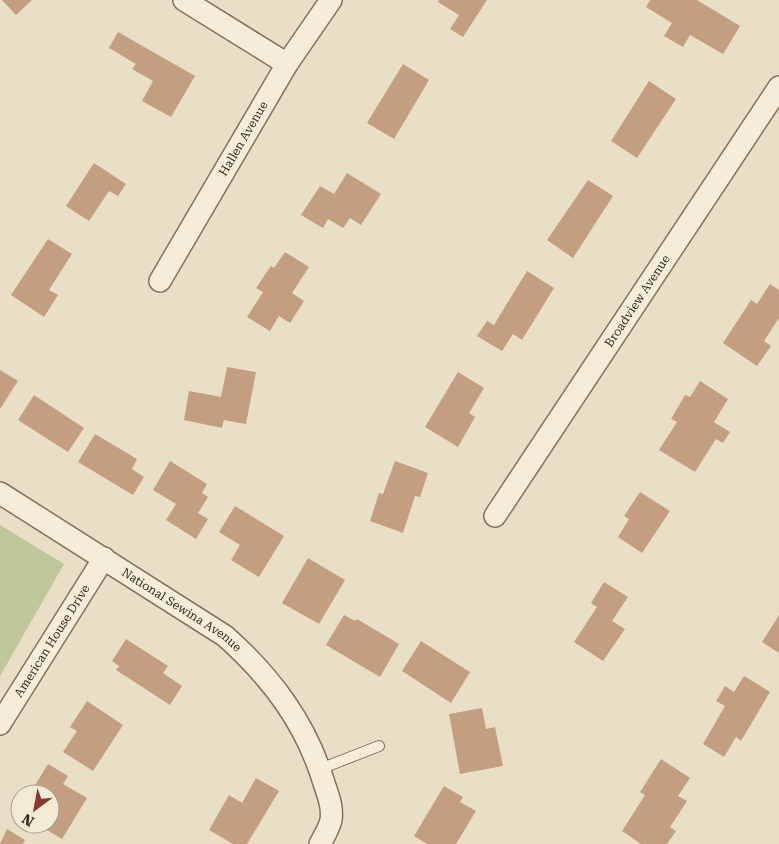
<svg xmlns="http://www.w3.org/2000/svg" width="779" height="844" viewBox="0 0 779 844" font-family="'Roboto Serif',serif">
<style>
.green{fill:#c0c69c}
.building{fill:#c39e81}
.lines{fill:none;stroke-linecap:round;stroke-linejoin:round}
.lane-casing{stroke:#82725e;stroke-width:12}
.street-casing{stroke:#82725e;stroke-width:24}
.lane{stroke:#f5edd9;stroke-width:10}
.street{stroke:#f5edd9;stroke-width:21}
.labels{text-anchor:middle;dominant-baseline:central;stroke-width:4;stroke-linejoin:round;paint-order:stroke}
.street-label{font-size:12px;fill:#342a20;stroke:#f1ead5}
</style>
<rect width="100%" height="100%" fill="#e9dfc6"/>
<!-- green -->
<path class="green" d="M0 525 64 564 0 676Z"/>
<!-- building -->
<path class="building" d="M2 0H32L16 15Z
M439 0H487L463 37 450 29 459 15 438 2Z
M650 0H697L740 26 723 54 690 35 683 47 664 36 672 23 646 7Z
M118 32 195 76 171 117 142 101 153 81 132 69 136 64 109 48Z
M403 64 429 80 394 139 367 123Z
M649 81 676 99 637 158 611 141Z
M94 163 126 184 118 196 109 191 89 221 66 206Z
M347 173 381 194 361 225 350 218 343 228 328 219 323 228 301 215 320 186 334 194Z
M588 180 613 196 573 258 547 240Z
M48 239 72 254 49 290 58 295 44 317 11 295Z
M285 252 309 267 292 293 304 301 290 323 279 316 270 331 247 317 263 292 256 288 271 266 274 268Z
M527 271 554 288 522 340 513 334 502 351 477 336 487 321 494 325Z
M770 284 779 290V318L764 341 771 346 757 366 723 343 751 300 757 304Z
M227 367 256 372 246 424 224 420 222 428 184 420 189 391 221 397Z
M0 370 18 381 0 409Z
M458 372 484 388 469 413 475 417 458 447 425 427Z
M700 381 728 399 714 422 730 432 723 443 716 439 695 472 659 450 677 422 671 419 685 395 690 397Z
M34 395 84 428 68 452 18 420Z
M95 434 137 459 132 469 144 477 133 495 78 462Z
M170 461 207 484 202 493 208 497 198 513 208 519 196 539 166 520 176 504 153 490Z
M395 461 428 473 420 497 415 496 403 533 370 521 379 493 383 494Z
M640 492 670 511 642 553 618 537 629 519 624 516Z
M235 506 284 536 259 577 231 560 240 545 219 532Z
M308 558 345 580 319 624 282 603Z
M604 582 628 597 612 621 625 629 603 661 574 642 597 607 591 603Z
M344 615 355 621 357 619 399 644 380 677 326 645Z
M779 615V653L762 642Z
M126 639 168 666 163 673 182 686 170 705 116 670 119 666 112 661Z
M421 641 470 672 451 703 402 671Z
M744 676 770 692 741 741 736 737 724 757 703 744 725 706 716 701 725 686 734 692Z
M87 701 123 725 93 771 63 752 77 731 70 727Z
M482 708 486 729 495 727 503 766 460 774 449 714Z
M661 759 690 778 678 796 687 801 670 827 676 831 667 844H641L622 831 645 795 640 792Z
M48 764 68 776 63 784 87 798 62 839 37 824H50V794L31 792Z
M256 778 279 791 247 844H233L209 830 229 795 242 803Z
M444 786 463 797 460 802 476 811 456 844H427L414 836Z
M7 829 25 840 23 844H0Z"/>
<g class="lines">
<!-- lane casing -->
<g class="lane-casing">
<path id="lane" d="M320 769 379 746"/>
</g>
<!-- street casing -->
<g class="street-casing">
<g id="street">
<path d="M184 0 287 64"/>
<path id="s1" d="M160 281 287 64 331 0"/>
<path id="s2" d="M0 493 225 636C271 677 306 723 324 783 328 795 333 807 331 820 329 829 324 836 320 844"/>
<path id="s3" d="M495 516 779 87"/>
<path id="s4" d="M0 724 104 558"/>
</g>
</g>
<!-- lane -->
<use href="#lane" class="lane"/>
<!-- street -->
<use href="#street" class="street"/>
</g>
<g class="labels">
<!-- street labels -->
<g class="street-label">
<text stroke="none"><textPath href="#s1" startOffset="165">Hallen Avenue</textPath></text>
<text stroke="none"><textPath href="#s3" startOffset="258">Broadview Avenue</textPath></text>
<text stroke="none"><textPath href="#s2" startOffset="216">National Sewina Avenue</textPath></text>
<text stroke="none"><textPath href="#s4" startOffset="98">American House Drive</textPath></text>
</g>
</g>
<!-- north arrow -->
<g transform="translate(35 809) rotate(212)"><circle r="24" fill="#f1ead5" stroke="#a59d8d"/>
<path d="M0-4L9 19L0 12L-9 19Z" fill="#8a3735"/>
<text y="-8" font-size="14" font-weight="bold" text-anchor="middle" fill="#342a20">N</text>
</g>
</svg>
